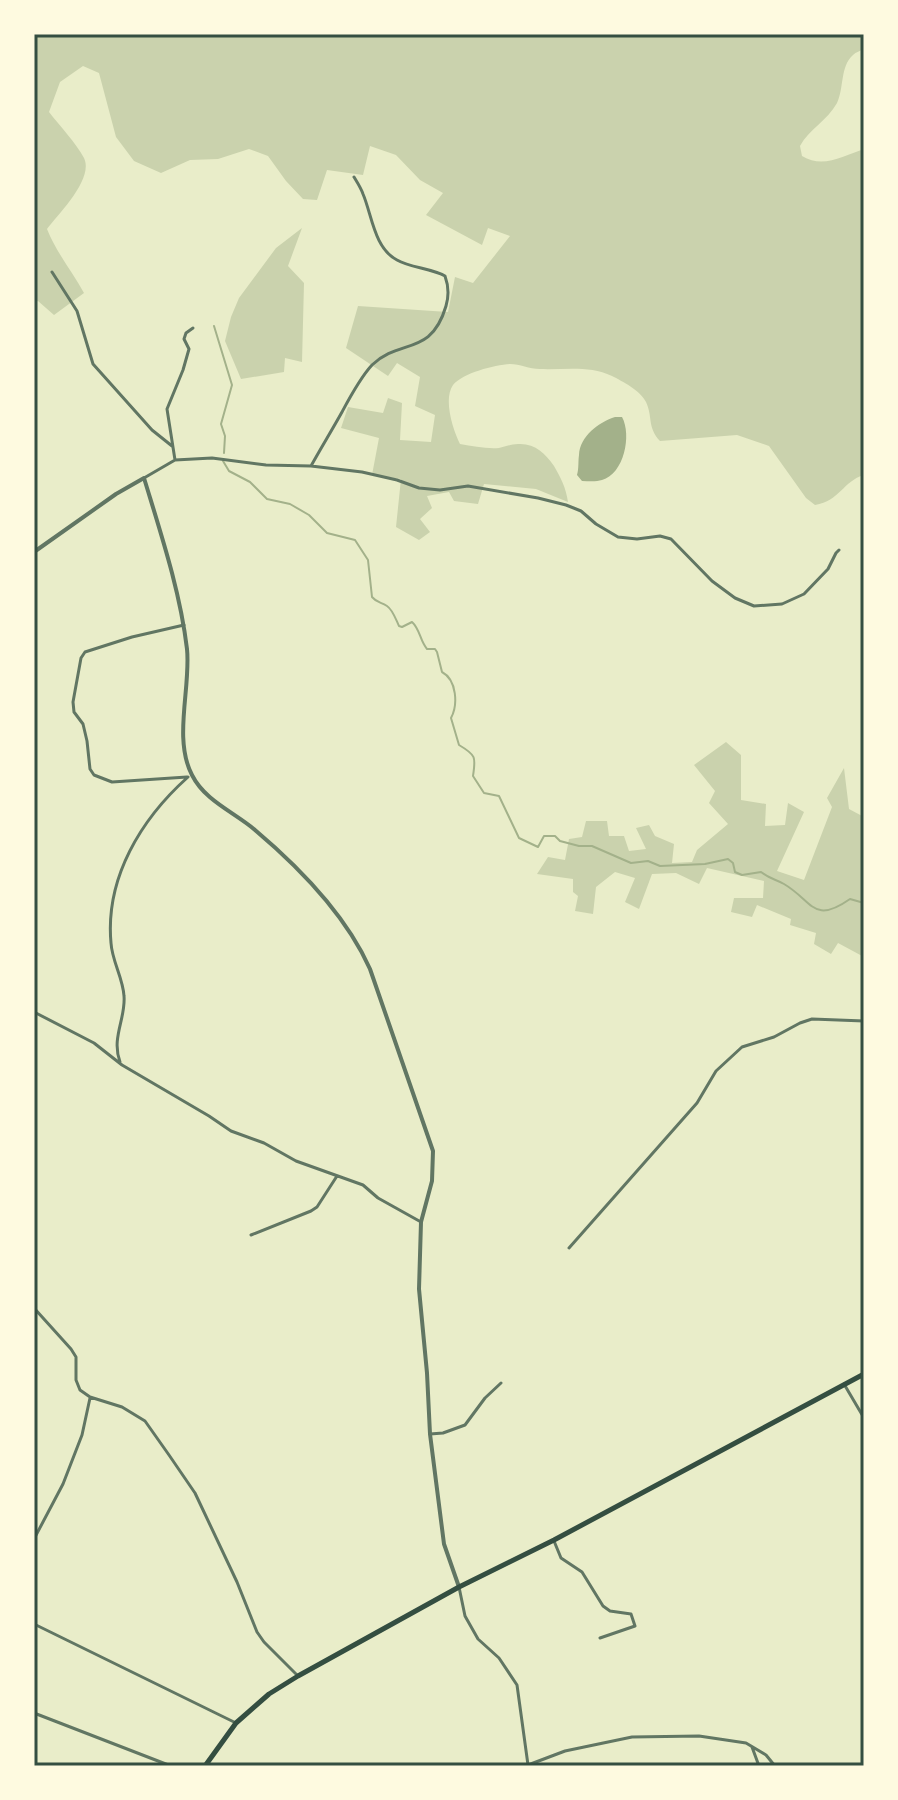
<svg xmlns="http://www.w3.org/2000/svg" width="898" height="1800" viewBox="0 0 898 1800" font-family="'Alegreya Sans',sans-serif">
<style>
.green{fill:#cad2ad}
.water{fill:#a3b18a}
.lines{fill:none;stroke-linecap:round;stroke-linejoin:round}
.stream{stroke:#a3b18a;stroke-width:2}
.minor{stroke:#617663;stroke-width:3}
.tertiary{stroke:#617663;stroke-width:4}
.secondary{stroke:#344e41;stroke-width:5}
.neatline{fill:none;stroke:#344e41;stroke-width:3}
</style>
<rect width="100%" height="100%" fill="#e9edc9"/>
<!-- green -->
<path class="green" d="M34 34H864V49C860 51 856 52 853 55 840 66 844 89 837 103 827 121 809 129 800 146L802 156C823 169 843 156 864 149V475C843 481 840 501 815 505L806 498 769 446 737 435 660 441C647 427 653 417 646 402 641 391 622 381 612 376 589 365 565 370 540 369 529 369 520 364 510 364 494 365 463 373 453 385 443 399 453 430 460 444 473 446 486 449 499 448 505 447 511 444 518 444 535 443 545 453 554 466 561 478 566 488 568 502L536 489 484 484 478 504 454 501 449 492 427 496 432 508 420 519 430 532 419 540 396 527 401 479 372 475 379 438 341 428 348 407 383 413 388 398 402 403 400 440 431 442 435 415 415 406 420 377 397 363 388 376 346 348 358 306 448 312 455 277 473 283 510 236 488 228 482 245 426 215 443 193 420 180 396 155 370 146 363 175 327 170 317 200 303 199 286 181 268 156 249 149 218 159 190 160 161 173 134 161 116 137 99 73 83 66 60 82 49 112C60 126 76 143 84 158 94 179 59 213 47 229 56 252 72 271 84 293L54 315 38 301 34 302Z
M302 228 288 266 304 283 302 362 285 358 284 372 241 379 225 341 231 317 239 298 276 248Z
M726 742 741 755V800L766 804 765 826 785 825 788 803 804 812 777 871 804 880 832 807 827 798 844 768 849 809 864 817V957L838 943 831 954 814 944 816 933 790 925 791 919 757 905 752 917 731 912 734 898H763L764 881 707 868 699 884 676 873 652 874 639 909 625 902 635 878 615 872 596 887 593 914 575 911 578 896 573 892V879L537 874 548 857 565 860 569 839 582 837 586 821H607L609 836H624L629 851 646 849 636 828 649 825 655 836 674 844 672 863 692 862 697 850 728 824 709 803 715 791 694 765Z"/>
<!-- water -->
<path class="water" d="M615 417H622C632 435 624 474 602 480 596 482 588 481 582 481L577 475C579 468 578 462 579 455 580 436 599 422 615 417Z"/>
<g class="lines">
<!-- stream -->
<path class="stream" d="M214 326 232 385 221 424 225 436 224 453
M223 461 229 471 250 482 267 499 290 504 309 515 327 533 355 540 368 560 372 597C377 603 381 602 387 606 393 610 396 620 399 626L402 627 412 622C420 629 420 641 427 649H435L437 652 442 672C457 680 458 705 451 718L459 745C476 755 476 757 473 776L484 793 499 796 519 838 538 847 544 836H555L560 841 579 846H592L631 863 648 861 660 866 705 864 728 859 733 863 735 872 742 875 761 872C770 879 775 879 784 884 813 901 813 925 850 899L864 903"/>
<!-- minor -->
<path class="minor" d="M52 272 77 311 93 364 152 430 172 446
M175 460 167 409 183 370 189 349 184 339 186 333 193 328
M311 466C321 448 332 430 342 412 350 397 360 378 372 365 400 338 431 357 446 306 449 296 449 287 445 276 430 268 411 268 397 260 374 248 372 215 363 194 361 188 357 182 354 177
M144 478 175 460 212 458 266 465 311 466 362 472 397 480 419 488 440 490 468 486 538 498 566 505 581 511 596 524 618 537 637 539 660 536 671 539 712 581 735 598 754 606 782 604 804 594 828 569 836 553 839 550
M184 625 132 637 85 652 81 658 73 702 74 712 83 724 87 741 90 769 94 775 112 782 187 777
M34 1012 94 1043 122 1065 209 1116 231 1131 264 1143 296 1161 363 1185 378 1198 421 1222
M120 1062C111 1038 126 1018 124 996 123 978 112 961 111 943 105 878 141 819 188 777
M251 1235 311 1211 317 1207 337 1176
M569 1248 697 1103 716 1071 742 1047 774 1037 800 1023 812 1019 864 1021
M34 1308 71 1349 76 1357V1380L80 1390 90 1397 122 1407 145 1421 169 1455 195 1493 237 1582 257 1632 264 1642 298 1676
M844 1384 864 1418
M430 1434 443 1433 465 1425 485 1398 501 1383
M34 1539 63 1484 82 1435 90 1398
M554 1541 561 1558 582 1572 603 1606 610 1611 631 1614 635 1626 600 1638
M459 1587 465 1616 478 1639 499 1658 517 1685 528 1765 565 1751 632 1737 699 1736 746 1743 766 1755 775 1766
M34 1624 236 1723
M34 1713 171 1766
M752 1747 759 1766"/>
<!-- tertiary -->
<path class="tertiary" d="M34 552 116 494 144 478C161 534 180 591 187 649 191 687 173 739 192 775 205 801 234 812 255 830 300 868 346 915 370 969L433 1151 432 1181 421 1222 419 1289 427 1373 430 1434 444 1544 459 1587"/>
<!-- secondary -->
<path class="secondary" d="M205 1766 236 1723 269 1694 298 1676 459 1587 554 1540 864 1374"/>
</g>
<!-- border -->
<rect width="898" height="1800" fill="none" stroke="#fefae0" stroke-width="72"/>
<rect x="36" y="36" width="826" height="1728" class="neatline"/>
</svg>
